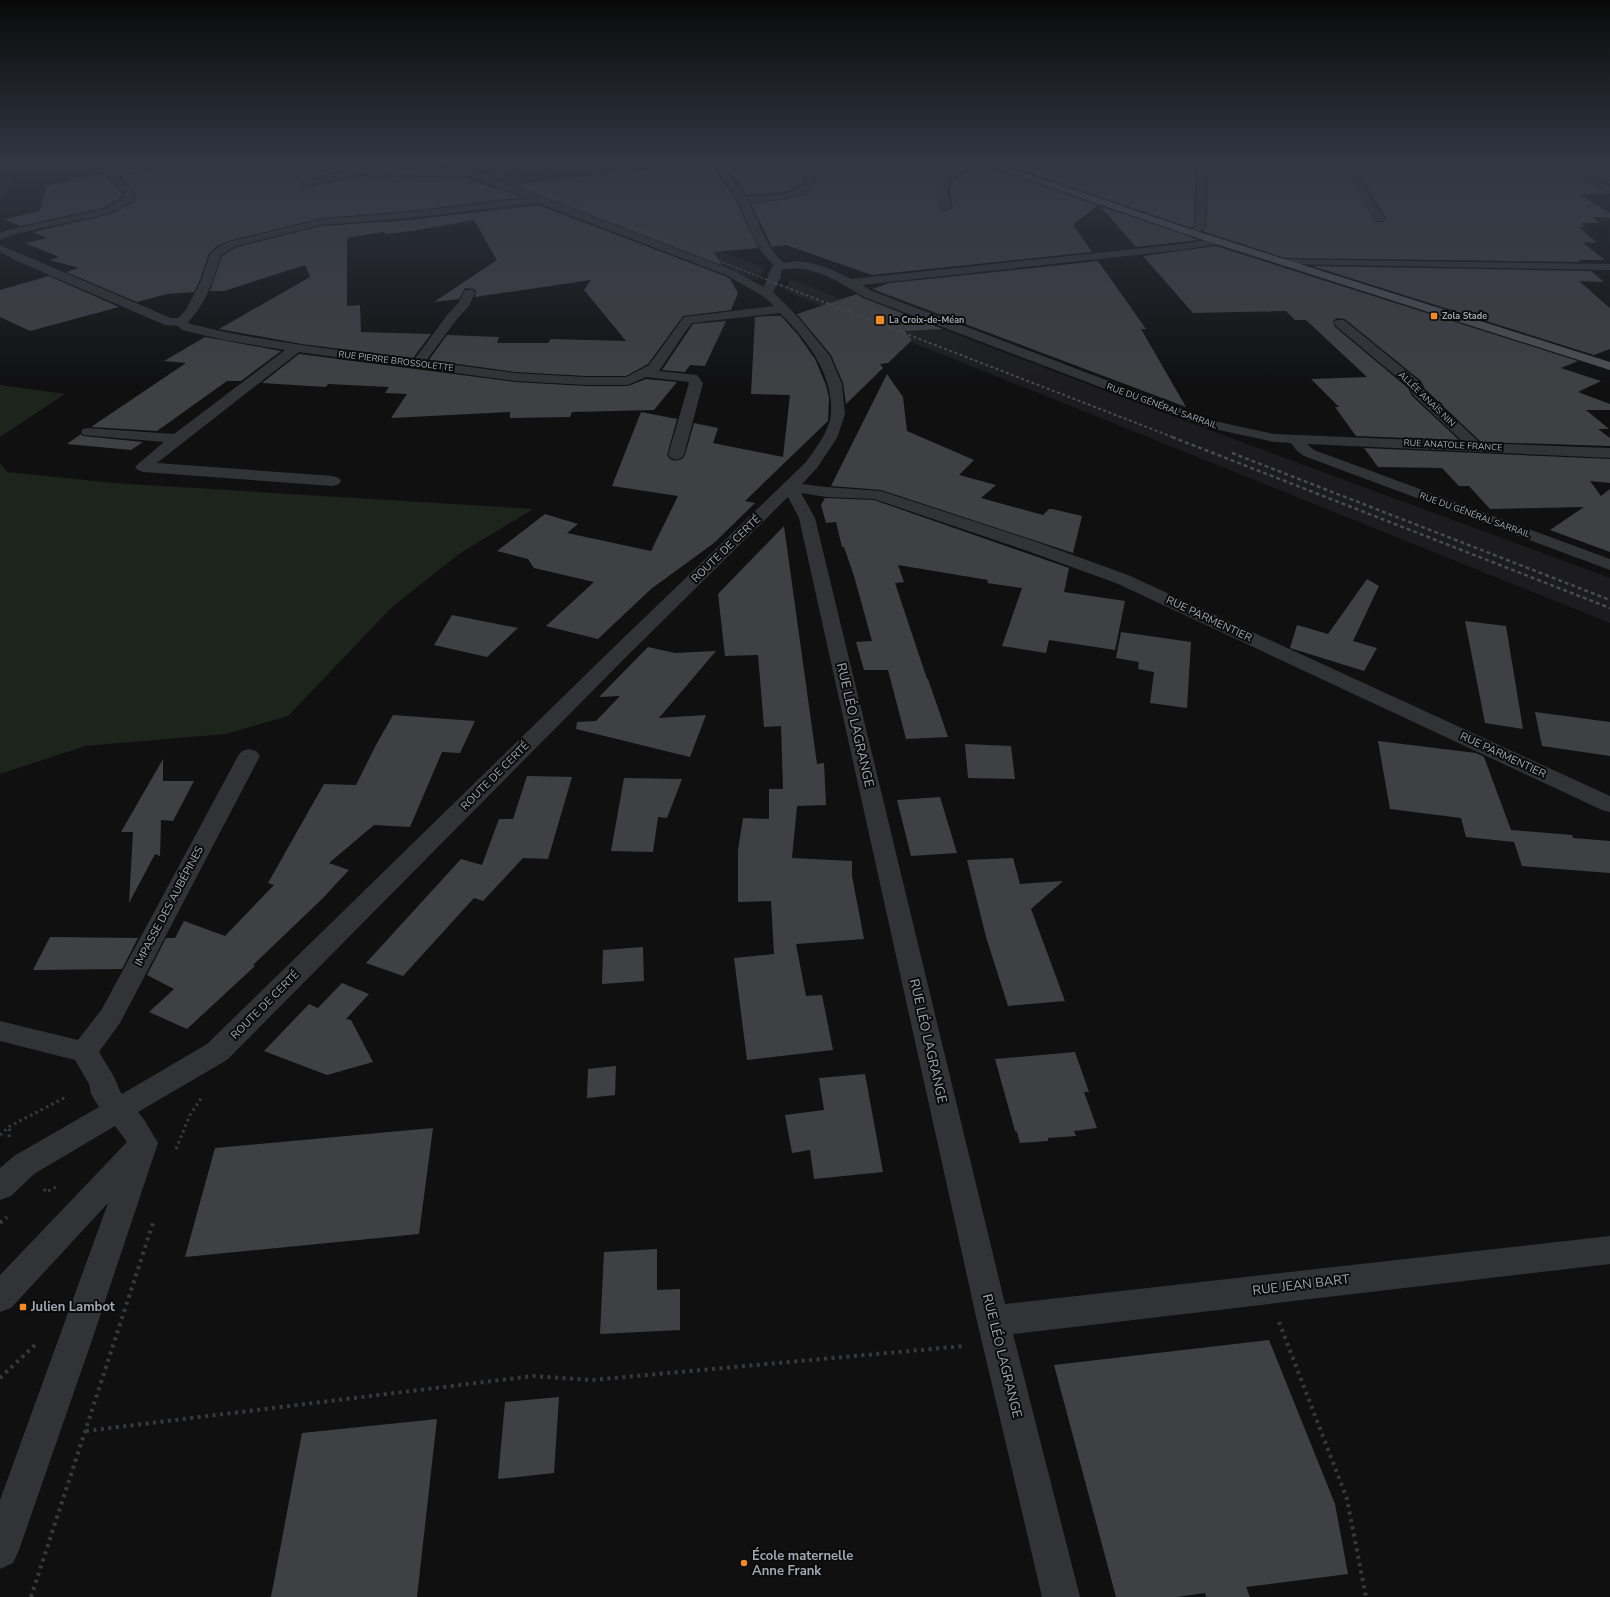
<svg xmlns="http://www.w3.org/2000/svg" width="1610" height="1597" viewBox="0 0 1610 1597" font-family="'Nunito Sans',sans-serif">
<style>
.built{fill:#1c1c1e}
.green{fill:#1d241c}
.building{fill:#3f4044}
.lines{fill:none;stroke-linecap:round;stroke-linejoin:round}
.path-far2{stroke:#373a3d;stroke-width:1;stroke-dasharray:1 1.5;stroke-linecap:butt}
.path-far1{stroke:#373a3d;stroke-width:3;stroke-dasharray:2.5 3.5;stroke-linecap:butt}
.path{stroke:#373a3d;stroke-width:4;stroke-dasharray:3 4.5;stroke-linecap:butt}
.minor{fill:#313336;fill-rule:evenodd}
.major{fill:#4d5055;fill-rule:evenodd}
.rail-far2{stroke:#484b4f;stroke-width:1.5;stroke-dasharray:2.5 2;stroke-linecap:butt}
.rail-far1{stroke:#484b4f;stroke-width:2;stroke-dasharray:3 2.5;stroke-linecap:butt}
.rail{stroke:#484b4f;stroke-width:2.5;stroke-dasharray:4 3;stroke-linecap:butt}
.poi-dot{fill:#ee892c;stroke:#0b0b0c;stroke-width:1.5}
.labels{text-anchor:middle;dominant-baseline:central;stroke-width:4;stroke-linejoin:round;paint-order:stroke}
.far-poi-label{font-size:9px;font-weight:bold;fill:#a1a9b2;stroke:#0b0b0c;text-anchor:start}
.far-street-label{font-size:9px;fill:#a1a9b2;stroke:#0b0b0c}
.street-label{font-size:11px;fill:#a1a9b2;stroke:#0b0b0c}
.near-street-label{font-size:13px;fill:#a1a9b2;stroke:#0b0b0c}
.near-poi-label{font-size:13px;font-weight:bold;fill:#a1a9b2;stroke:#0b0b0c;text-anchor:start}
</style>
<rect width="100%" height="100%" fill="#101011"/>
<!-- built -->
<path class="built" d="M453 161H489L764 268 757 281Z
M789 279 859 306 870 302 1204 428 1610 578V623L787 292Z"/>
<!-- green -->
<path class="green" d="M0 161H24L19 167 7 189 8 196 0 199Z
M498 161H702L705 162 551 180Z
M0 385 65 394 0 437Z
M0 463 7 472 114 483 533 509 459 554 392 607 288 716 226 734 85 746 0 774Z"/>
<!-- building -->
<path class="building" d="M121 161H147L121 168Z
M171 161H432V166L441 169 356 166 301 181 298 184 304 188 356 176 460 178 462 177 521 197 410 211 322 218 228 241 217 246 209 253 200 280 194 292 167 294 137 302 66 272 79 268 50 260 59 257 25 243 47 238 33 232 111 214 134 202 137 194 121 177 169 164Z
M721 161H799L804 180 801 184 788 191 747 195Z
M811 161H970L950 171 939 183 937 191 938 200 942 210 947 211 953 208 950 191 953 181 962 174 984 166 1098 205 1073 225 1092 252 872 275 786 245 772 247 751 204 781 200 805 195 811 190 817 181Z
M995 161H1196L1194 226 1191 228Z
M1209 161H1338L1376 222H1384L1386 218 1350 161H1551L1609 194H1579L1610 213V218L1592 217 1599 223H1581L1586 227H1579L1597 243 1582 242 1605 260H1578L1580 262 1285 258 1202 231 1206 228Z
M1567 161H1610V184Z
M709 162 734 197 758 248 714 252 721 265 513 185Z
M105 174 113 185 124 195 103 208 20 226 5 219 40 211 47 185 71 182 69 178Z
M538 205 725 276 730 279 738 293 731 310 683 316 648 364 626 376H586L515 372 429 360 447 335 499 337 497 343H548L551 339 626 341 584 290 591 280 475 297 476 292 474 289 465 288 459 299 434 302 497 260 474 220 412 231 386 234 383 232 347 238V306L360 305 361 332 431 334 413 358 302 344 219 329 310 277 305 265 224 291H210L222 256 237 247 322 226 410 220Z
M1100 206 1188 236 1198 240 1136 247Z
M1216 246 1578 361 1561 368 1601 381 1578 392 1610 404V410H1586L1609 429H1598L1610 438V446L1481 442 1425 389 1421 381 1345 319 1336 318 1333 322 1335 327 1408 388 1412 396 1459 440 1356 436 1335 407H1339L1311 379 1367 377 1306 320H1295L1286 311 1193 313 1143 256Z
M1098 261 1146 329H1141L1186 407 872 289 890 283Z
M1312 266 1591 271 1604 282 1579 281 1610 308V349L1594 355Z
M49 276 119 307 30 331 0 317V290Z
M857 294 863 298 943 329 904 331 912 340 888 363 880 364 883 368 846 404 843 383 831 355 797 314Z
M768 316H781L798 335 815 359 826 385 829 398 828 421 745 501 755 503 714 543 651 589 598 639 546 626 594 582 534 568 528 559 497 551 545 514 578 524 567 533 651 551 678 496 612 486 641 412 677 419 667 455 670 459 675 461 682 459 685 455 694 423 718 428 713 443 783 457 790 395 751 394 755 317Z
M726 321 705 366 690 365 685 372 662 370 693 324Z
M205 337 281 351 241 381H227L157 431 91 427 186 363 164 361Z
M299 354 515 382 586 386H628L646 379 677 382 654 410 572 412 570 417 510 418V412L391 418 407 394 385 393 389 387 328 384 326 387 262 383Z
M887 374 903 397 907 431 974 460 959 475 996 485 981 498 1043 515 1049 509H1052L1082 516 1073 553 881 490 831 486Z
M81 434 83 436 143 442 131 450 67 444Z
M1364 448 1610 459V483L1590 481 1601 496 1610 489V552L1550 530 1584 507 1490 509 1469 486H1459L1442 468 1378 467Z
M825 498 874 500 1069 568 1064 592 1125 601 1115 650 1049 640 1046 653 1002 646 1022 588 987 583 988 580 898 565 904 582 895 583 927 679H928L948 737 906 739 888 670H864L856 642 872 641 854 576 844 547H842L836 522 826 523 821 505Z
M784 526 817 764 824 763 826 805 797 806 792 858 852 861V876L864 939 796 944 806 996 822 995 833 1050 747 1060 734 958 774 954 771 901 738 902V850L743 818 769 819V789H783L781 726 764 727 758 655 725 656 718 594Z
M1367 579 1379 586 1353 641 1377 648 1364 671 1290 648 1297 625 1328 634Z
M452 615 518 628 487 657 434 645Z
M1465 621 1506 626 1523 729 1485 723Z
M1121 632 1191 642 1187 708 1150 703 1154 672 1138 669 1139 662 1116 658Z
M648 647 675 653 716 651 659 718 706 715 690 757 576 729 577 722 596 721 620 696 599 697Z
M1535 712 1610 722V756L1542 746Z
M393 715 475 721 460 753 442 752 410 827 374 825 329 863 349 870 322 899 253 965 255 966 187 1029 149 1012 174 989 147 975 166 938H175L184 921 225 936 274 885 268 883 324 784 356 785 377 743Z
M1378 741 1476 753 1484 757 1511 830 1572 835 1573 838 1610 841V873L1522 866 1514 842 1466 837 1461 818 1390 809Z
M965 744 1011 746 1015 779 968 778Z
M163 759V781H194L173 821 161 820 160 856 155 854 129 903 133 832H121Z
M527 776 572 777 548 859 523 858 483 901 474 898 403 976 366 963 461 859 482 865 499 819H513Z
M624 778 682 779 667 818 658 817 653 852 611 851Z
M940 797 957 853 911 856 897 800Z
M1013 858 1020 884 1063 881 1031 909 1065 1001 1008 1006 986 937 967 860Z
M50 937 138 938 122 969 33 970Z
M643 947 644 981 602 984 603 950Z
M342 983 369 994 346 1019 351 1020 373 1062 327 1075 264 1051 309 1004 318 1008Z
M1075 1052 1089 1092H1084L1097 1128 1074 1131 1076 1136 1048 1138V1141L1020 1143 1017 1132 1015 1131 995 1059Z
M616 1066 615 1095 587 1098 588 1069Z
M865 1074 883 1172 814 1179 810 1150 792 1153 785 1115 824 1110 819 1078Z
M433 1128 419 1234 185 1257 215 1148Z
M657 1249V1290L680 1289V1330L600 1334 604 1252Z
M1269 1340 1335 1504 1348 1574 1246 1587 1250 1597H1206L1205 1593 1177 1597H1116L1054 1365Z
M559 1397 554 1473 498 1479 505 1402Z
M437 1419 417 1597H271L302 1433Z"/>
<g class="lines">
<!-- path-far2 -->
<path class="path-far2" d="M518 161 547 173
M544 178 549 170 567 161
M1224 201 1285 214 1313 217 1353 218
M1400 221 1453 224 1505 225 1610 220
M1467 226 1487 244"/>
<!-- path-far1 -->
<path class="path-far1" d="M0 1135 10 1126 66 1097
M9 1137 10 1126
M176 1149 190 1115 202 1097
M44 1189 46 1192 58 1186"/>
<!-- path -->
<path class="path" d="M0 1223 7 1217
M1279 1322 1347 1499 1366 1597
M0 1378 36 1344
M86 1431 533 1376 592 1380 964 1346
M31 1597 153 1223"/>
<!-- minor -->
<path class="minor" d="M105 161H115V171L154 161H170L169 163 118 176 136 194 133 201 111 213 15 234 0 240V233L8 230 104 209 125 197 126 195C116 186 103 176 105 161Z
M435 161H448L734 271 764 287C768 279 768 271 774 265 753 248 748 219 735 196 728 183 718 173 710 161H719L746 197C763 196 798 197 806 180L800 161H809L816 180 810 189 804 194 781 199 749 203C760 223 765 247 784 263 807 257 832 269 851 279L1181 244 1219 238 1224 241 1223 243 1181 250 862 285 872 291 1214 421 1274 434 1463 442 1413 395 1409 387 1336 326 1334 323 1336 320H1344L1420 382 1424 390 1480 443 1610 448V458L1307 444 1314 450 1610 559V570L1304 456 1297 451 1291 443 1274 442 1205 427 864 297C839 282 811 263 781 270V277L773 292 796 315 830 356 842 384 845 414 837 438 817 468 802 484 826 487 881 491 1034 541 1128 575 1610 796V812L1602 810 1116 583 1022 549 874 499 826 497 801 493 815 518 1005 1304 1610 1236V1264L1013 1334 1080 1597H1042L977 1321 799 518 788 497 627 656 227 1060 138 1112 145 1121 158 1143 92 1340 19 1550 13 1563 0 1569V1500L108 1203 11 1308 0 1312V1275L127 1142 115 1126 34 1174 11 1196 0 1200V1168L14 1156 99 1107 91 1094 89 1084 75 1060 0 1041V1021L78 1040 102 1009 238 756 242 751 249 749 256 751 260 756 120 1023 99 1052C104 1061 110 1069 115 1079 118 1084 118 1089 122 1094L207 1044 613 648 806 462C816 448 830 430 831 413 833 373 807 340 780 313L692 323 687 329 659 371 697 375 703 383 684 455 681 458 676 460 671 458 668 455 689 383 688 382 646 377 628 385H586L515 381 299 352 157 463 333 476 339 478 341 481 339 484 333 486 143 472 138 470 135 467 138 464 164 442 83 435 81 432 83 429 88 428 174 434 285 350 224 340 182 330 178 326 165 325 17 261 0 252V245L171 318H178L186 310 201 281 210 254 218 247 228 242 322 219 410 212 527 198 465 174 460 177 356 174 304 187 299 184 301 182 356 168 457 171ZM538 203 726 275 763 296 774 306 684 317 649 365 626 377H586L515 373 426 361 456 320 469 306 475 293 473 290H465L459 302 448 314 414 360C339 350 264 342 190 324L188 322C206 304 214 279 221 255L236 246 322 225 410 218Z
M975 161 987 162 985 164C972 168 948 174 948 191 948 196 951 202 952 207L947 210 943 209C927 181 953 169 975 161Z
M1198 161H1208L1205 228 1192 236 1187 233 1195 227Z
M1339 161H1348L1385 219 1384 221H1376Z
M1552 161H1563L1610 186V193Z
M1284 259 1610 264V270L1280 264 1278 262Z"/>
<!-- major -->
<path class="major" d="M975 161H989L1196 231 1610 362V370L1188 235Z"/>
<!-- rail-far2 -->
<path class="rail-far2" d="M463 161 778 284"/>
<!-- rail-far1 -->
<path class="rail-far1" d="M775 283 1175 438"/>
<!-- rail -->
<path class="rail" d="M1172 437 1610 608
M1232 453 1610 600"/>
</g>
<!-- sky -->
<linearGradient id="sky" x2="0" y2="1"><stop stop-color="#090909"/><stop offset="0.42" stop-color="#313743"/><stop offset="1" stop-color="#313743" stop-opacity="0"/></linearGradient>
<rect width="1610" height="385" fill="url(#sky)"/>
<!-- markers -->
<g class="poi-dot">
<rect x="1430" y="312" width="8" height="8" rx="2"/>
<rect x="875" y="315" width="10" height="10" rx="2"/>
<rect x="19" y="1303" width="8" height="8" rx="2"/>
<circle cx="744" cy="1563" r="4"/>
</g>
<g class="labels">
<!-- far-poi labels -->
<g class="far-poi-label">
<text x="1442" y="316">Zola Stade</text>
<text x="889" y="320">La Croix-de-Méan</text>
</g>
<!-- far-street labels -->
<g class="far-street-label">
<text transform="translate(396 361) rotate(7)">RUE PIERRE BROSSOLETTE</text>
<text transform="translate(1427 399) rotate(44)">ALLÉE ANAÏS NIN</text>
<text transform="translate(1162 406) rotate(20)">RUE DU GÉNÉRAL SARRAIL</text>
<text transform="translate(1453 445) rotate(3)">RUE ANATOLE FRANCE</text>
<text transform="translate(1475 515) rotate(20)">RUE DU GÉNÉRAL SARRAIL</text>
</g>
<!-- street labels -->
<g class="street-label">
<text transform="translate(726 549) rotate(-44)">ROUTE DE CERTÉ</text>
<text transform="translate(1209 619) rotate(25)">RUE PARMENTIER</text>
<text transform="translate(1503 755) rotate(25)">RUE PARMENTIER</text>
<text transform="translate(495 776) rotate(-45)">ROUTE DE CERTÉ</text>
<text transform="translate(169 906) rotate(-62)">IMPASSE DES AUBÉPINES</text>
<text transform="translate(265 1005) rotate(-45)">ROUTE DE CERTÉ</text>
</g>
<!-- near-street labels -->
<g class="near-street-label">
<text transform="translate(855 725) rotate(77)">RUE LÉO LAGRANGE</text>
<text transform="translate(928 1041) rotate(77)">RUE LÉO LAGRANGE</text>
<text transform="translate(1301 1285) rotate(-7)">RUE JEAN BART</text>
<text transform="translate(1002 1356) rotate(76)">RUE LÉO LAGRANGE</text>
</g>
<!-- near-poi labels -->
<g class="near-poi-label">
<text x="31" y="1307">Julien Lambot</text>
<text x="752" y="1556">École maternelle<tspan x="752" dy="15">Anne Frank</tspan></text>
</g>
</g>
</svg>
